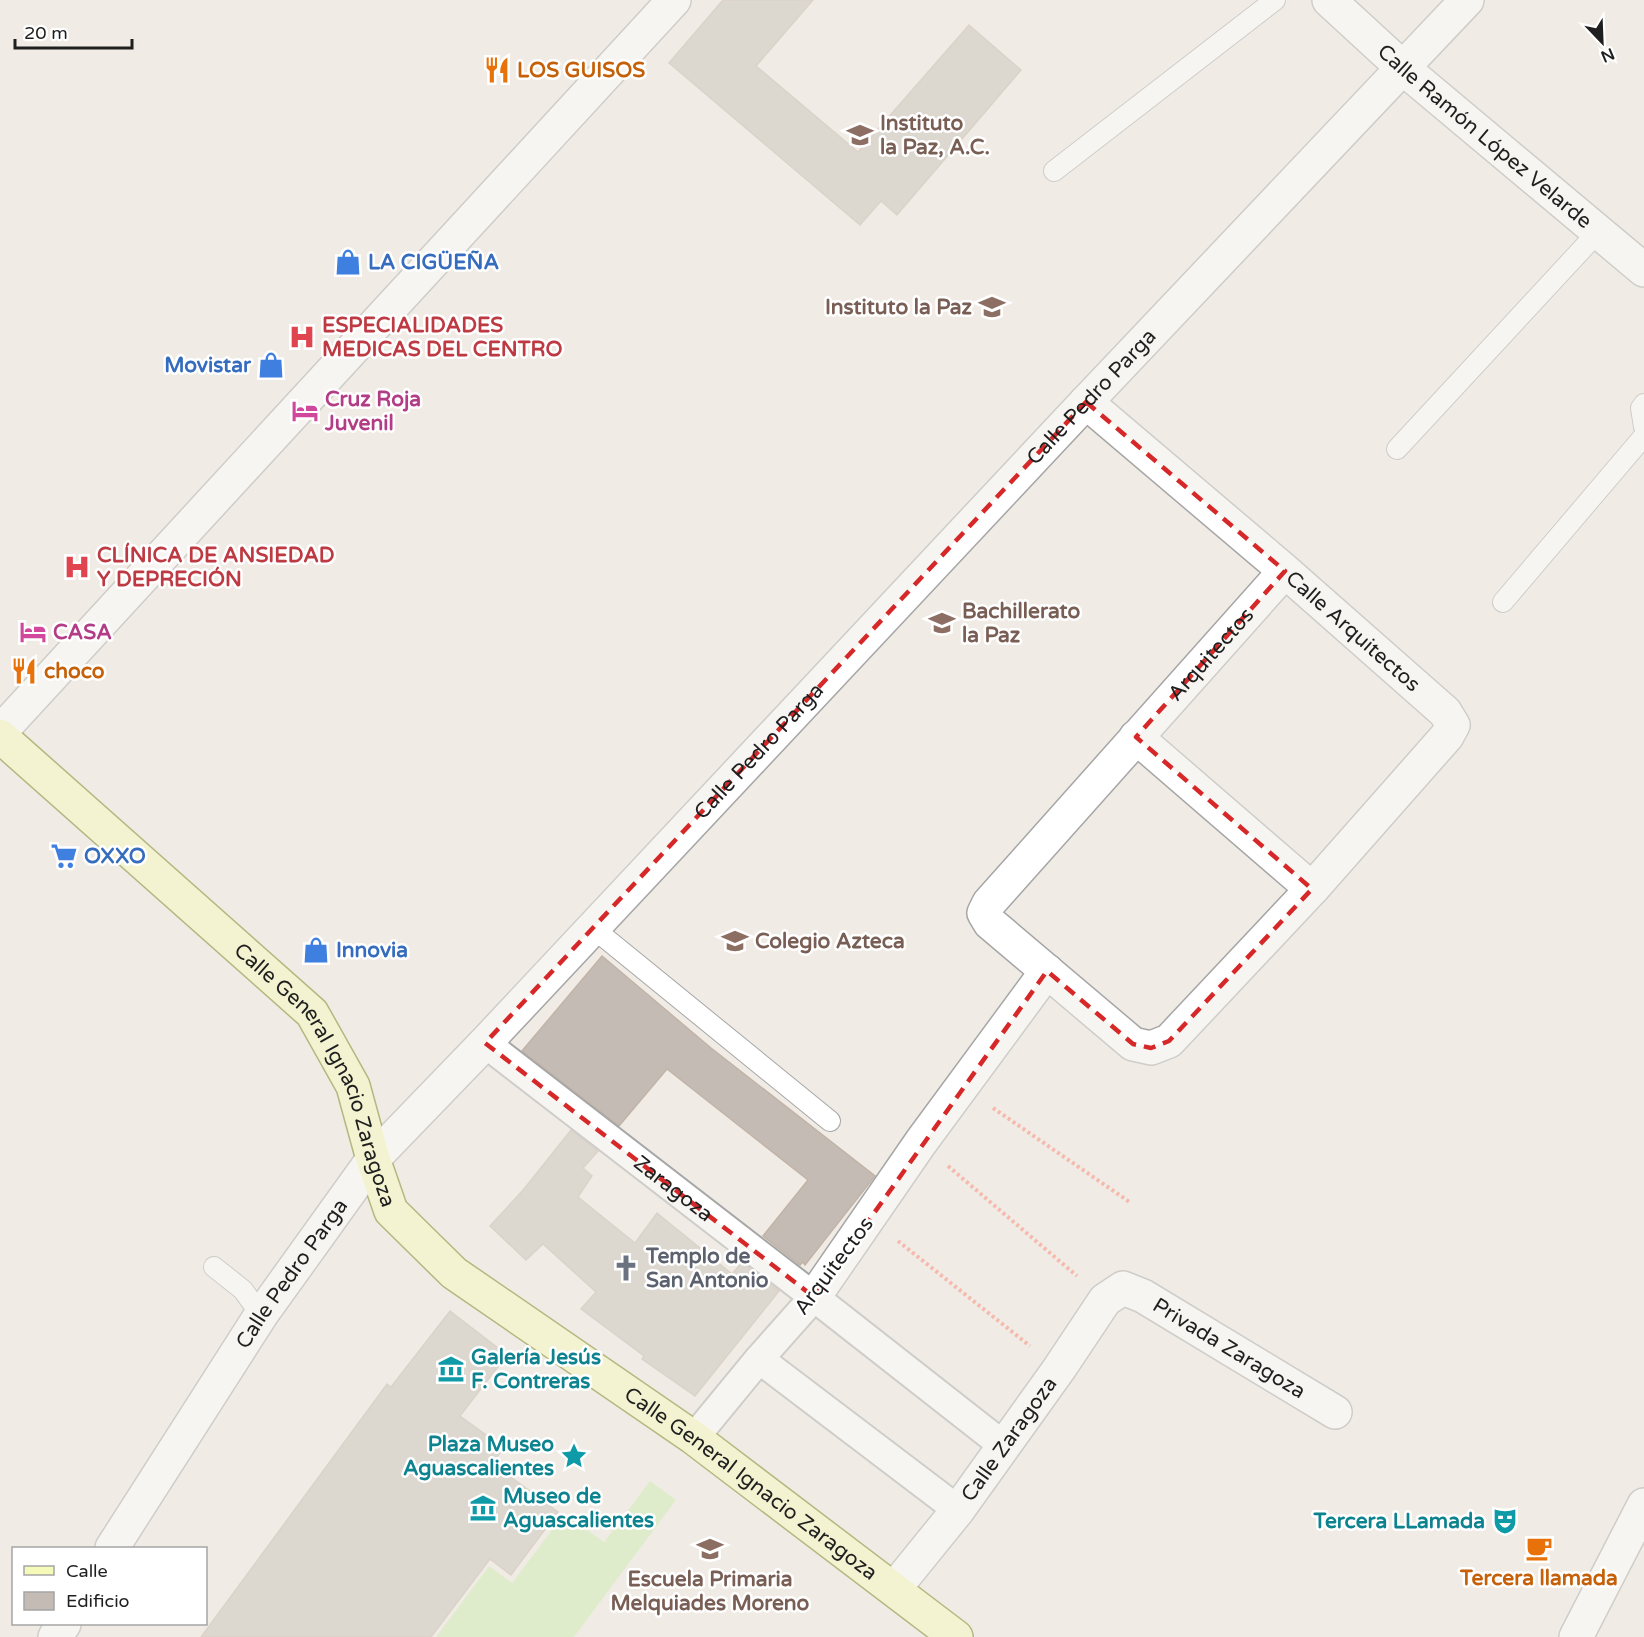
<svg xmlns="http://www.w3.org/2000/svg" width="1644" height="1637" viewBox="0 0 1644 1637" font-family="'Varela Round',sans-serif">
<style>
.grass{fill:#caeaab}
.building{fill:#c4bcb4;stroke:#c2b3a7;stroke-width:1.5}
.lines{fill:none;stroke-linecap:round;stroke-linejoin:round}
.service-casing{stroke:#a6a6a6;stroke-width:22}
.pedestrian-casing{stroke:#a6a6a6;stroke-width:32}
.minor-casing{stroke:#a6a6a6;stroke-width:36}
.tertiary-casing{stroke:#a6a6a6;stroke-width:36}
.secondary-casing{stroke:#6a7704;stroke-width:36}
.path{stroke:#fa7b6c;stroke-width:4;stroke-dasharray:3 3;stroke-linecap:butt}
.service{stroke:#fff;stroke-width:20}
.pedestrian{stroke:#fff;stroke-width:28}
.minor{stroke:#fff;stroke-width:33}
.tertiary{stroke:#fff;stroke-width:33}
.secondary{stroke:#f6fab9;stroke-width:33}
.marked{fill:none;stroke:#d62828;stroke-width:4.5;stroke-dasharray:12 8;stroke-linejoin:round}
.labels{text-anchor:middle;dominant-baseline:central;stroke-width:5;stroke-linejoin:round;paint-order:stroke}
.food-label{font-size:21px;font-weight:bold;fill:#c56008;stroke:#fff;text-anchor:start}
.education-label{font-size:21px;font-weight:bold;fill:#785e54;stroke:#fff;text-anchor:start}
.street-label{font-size:21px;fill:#1f1f1f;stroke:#fff}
.shop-label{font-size:21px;font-weight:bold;fill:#366cbe;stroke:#fff;text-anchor:start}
.health-label{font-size:21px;font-weight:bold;fill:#be3a42;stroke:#fff;text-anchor:start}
.hotel-label{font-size:21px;font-weight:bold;fill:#b23c85;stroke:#fff;text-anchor:start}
.worship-label{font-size:21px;font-weight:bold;fill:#5b616d;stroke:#fff;text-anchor:start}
.culture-label{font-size:21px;font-weight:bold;fill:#0d838f;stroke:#fff;text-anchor:start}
</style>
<rect width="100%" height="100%" fill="#f0ece5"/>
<!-- grass -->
<path class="grass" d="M650 1481 676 1500 574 1637H436L489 1566 512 1583 564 1514 604 1542Z"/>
<!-- building -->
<path class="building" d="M723 0H813L756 66 858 152 969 25 1021 70 897 215 881 201 860 225 669 63Z
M602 956 711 1048 875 1176 805 1265 803 1262 800 1265 763 1236 808 1180 667 1069 619 1126 522 1051Z
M571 1130 598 1151 583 1168 592 1176 578 1197 635 1243 657 1213 732 1274 742 1262 779 1291 695 1396 642 1359 644 1356 581 1309 596 1292 543 1244 526 1260 490 1226 524 1189Z
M450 1311 507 1355 460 1416 504 1448 492 1463 558 1512 511 1575 490 1559 431 1637H201L387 1384 391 1387Z"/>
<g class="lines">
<!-- service casing -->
<g class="service-casing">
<path id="service" d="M1054 171 1275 0
M1644 404 1641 408 1644 427
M1397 449 1598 232
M1503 602 1644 436
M593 928 830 1121
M214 1267 243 1290 261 1315"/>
</g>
<!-- pedestrian casing -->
<g class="pedestrian-casing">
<g id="pedestrian">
<path id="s1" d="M485 1043 814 1297 1004 1446"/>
<path d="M759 1359 958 1510"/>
<path d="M694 1438 759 1359 814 1297"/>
</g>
</g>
<!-- minor casing -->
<g class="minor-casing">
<g id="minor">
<path id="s2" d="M1329 0 1404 69 1644 270"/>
<path id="s3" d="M1086 402 1285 571 1445 712 1453 725 1447 736 1312 889 1169 1041 1151 1048 1133 1044 990 923 984 913 989 903 1285 571"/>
<path d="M1136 737 1312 889"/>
<path d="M814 1297 921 1142 1047 971"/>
<path id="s4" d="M894 1589 958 1510 1059 1369 1105 1300 1123 1288 1143 1296 1335 1412"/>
</g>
</g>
<!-- tertiary casing -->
<g class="tertiary-casing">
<g id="tertiary">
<path d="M0 732 674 0"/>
<path id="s5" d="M112 1548 261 1315 373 1159 485 1043 1086 402 1467 0"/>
<path d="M55 1637 64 1624"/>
<path d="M1576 1637 1644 1505"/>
</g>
</g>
<!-- secondary casing -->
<g class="secondary-casing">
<g id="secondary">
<path id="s6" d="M0 736 312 1013 353 1086 373 1159 391 1211 454 1273 694 1438 956 1637"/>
</g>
</g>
<!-- path -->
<path class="path" d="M993 1108 1131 1203
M948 1166 1077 1276
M898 1241 1030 1346"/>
<!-- service -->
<use href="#service" class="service"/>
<!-- pedestrian -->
<use href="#pedestrian" class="pedestrian"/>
<!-- minor -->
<use href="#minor" class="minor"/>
<!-- tertiary -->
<use href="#tertiary" class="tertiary"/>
<!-- secondary -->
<use href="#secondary" class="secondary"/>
</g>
<!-- marked area -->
<path d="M0 0H1644V1637H0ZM1086 402 1285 571 1136 737 1312 889 1169 1041 1151 1048 1133 1044 1047 971 814 1297 485 1043Z" fill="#f0ece5" fill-opacity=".55" fill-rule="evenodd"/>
<path class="marked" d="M1086 402 1285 571 1136 737 1312 889 1169 1041 1151 1048 1133 1044 1047 971 814 1297 485 1043Z"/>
<!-- icons -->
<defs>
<g id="restaurant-bare" transform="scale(2.07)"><path d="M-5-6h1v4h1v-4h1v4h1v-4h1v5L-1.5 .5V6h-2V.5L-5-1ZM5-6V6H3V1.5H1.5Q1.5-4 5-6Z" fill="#e8710a" stroke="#fff" stroke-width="2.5" paint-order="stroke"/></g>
<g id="school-bare" transform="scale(2.07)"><path d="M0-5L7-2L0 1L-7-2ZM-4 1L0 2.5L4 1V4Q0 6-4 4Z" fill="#8d6e63" stroke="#fff" stroke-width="2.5" paint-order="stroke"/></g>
<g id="shop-bare" transform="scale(2.07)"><path d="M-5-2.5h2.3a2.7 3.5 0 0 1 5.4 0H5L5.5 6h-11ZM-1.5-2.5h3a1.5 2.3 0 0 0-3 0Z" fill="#3f7fe0" stroke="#fff" stroke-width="2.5" paint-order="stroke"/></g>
<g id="hospital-bare" transform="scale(2.07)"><path d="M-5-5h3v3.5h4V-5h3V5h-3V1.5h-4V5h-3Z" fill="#e0444e" stroke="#fff" stroke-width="2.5" paint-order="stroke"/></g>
<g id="hotel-bare" transform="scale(2.07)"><path d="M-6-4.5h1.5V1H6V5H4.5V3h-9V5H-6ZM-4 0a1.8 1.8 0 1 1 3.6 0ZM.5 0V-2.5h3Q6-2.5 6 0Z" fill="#d1479c" stroke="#fff" stroke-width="2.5" paint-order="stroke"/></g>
<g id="university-bare" transform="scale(2.07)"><path d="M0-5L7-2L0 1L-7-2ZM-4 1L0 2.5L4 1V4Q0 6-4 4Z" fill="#8d6e63" stroke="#fff" stroke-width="2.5" paint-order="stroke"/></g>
<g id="supermarket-bare" transform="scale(2.07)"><path d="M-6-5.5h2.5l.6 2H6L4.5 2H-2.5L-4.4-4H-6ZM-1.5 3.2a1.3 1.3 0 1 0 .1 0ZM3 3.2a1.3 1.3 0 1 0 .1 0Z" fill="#3f7fe0" stroke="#fff" stroke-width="2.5" paint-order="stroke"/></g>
<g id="church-bare" transform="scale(2.07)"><path d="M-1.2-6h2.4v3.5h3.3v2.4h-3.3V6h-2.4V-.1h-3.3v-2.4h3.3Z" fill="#6b7280" stroke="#fff" stroke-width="2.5" paint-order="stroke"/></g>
<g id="museum-bare" transform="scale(2.07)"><path d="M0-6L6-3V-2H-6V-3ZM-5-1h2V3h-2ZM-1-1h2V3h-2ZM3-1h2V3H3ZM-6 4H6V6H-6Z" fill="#0f9aa8" stroke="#fff" stroke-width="2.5" paint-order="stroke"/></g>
<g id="sight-bare" transform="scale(2.07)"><path d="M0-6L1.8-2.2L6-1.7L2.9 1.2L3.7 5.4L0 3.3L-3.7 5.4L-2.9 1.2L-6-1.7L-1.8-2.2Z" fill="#0f9aa8" stroke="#fff" stroke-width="2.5" paint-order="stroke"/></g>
<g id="theatre-bare" transform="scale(2.07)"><path d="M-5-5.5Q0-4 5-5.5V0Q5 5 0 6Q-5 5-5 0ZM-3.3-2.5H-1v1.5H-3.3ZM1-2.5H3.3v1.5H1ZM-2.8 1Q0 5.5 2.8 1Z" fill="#0f9aa8" stroke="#fff" stroke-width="2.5" paint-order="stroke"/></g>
<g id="cafe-bare" transform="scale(2.07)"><path d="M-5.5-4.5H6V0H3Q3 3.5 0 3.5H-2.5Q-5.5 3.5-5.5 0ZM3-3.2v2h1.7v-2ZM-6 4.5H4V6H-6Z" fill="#e8710a" stroke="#fff" stroke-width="2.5" paint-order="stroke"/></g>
</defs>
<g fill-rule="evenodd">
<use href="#restaurant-bare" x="497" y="70"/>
<use href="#school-bare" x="860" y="135"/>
<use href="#shop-bare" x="348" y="262"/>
<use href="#school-bare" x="992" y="307"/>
<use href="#hospital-bare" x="302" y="337"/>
<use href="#shop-bare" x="271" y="365"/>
<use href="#hotel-bare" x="305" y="411"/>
<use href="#hospital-bare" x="77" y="567"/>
<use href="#university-bare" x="942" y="623"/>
<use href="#hotel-bare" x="33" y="632"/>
<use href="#restaurant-bare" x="24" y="671"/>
<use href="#supermarket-bare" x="64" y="856"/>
<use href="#school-bare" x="735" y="941"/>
<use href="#shop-bare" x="316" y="950"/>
<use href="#church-bare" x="626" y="1268"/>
<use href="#museum-bare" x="451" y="1369"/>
<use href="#sight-bare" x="574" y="1456"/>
<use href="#museum-bare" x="483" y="1508"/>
<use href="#theatre-bare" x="1505" y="1521"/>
<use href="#cafe-bare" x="1539" y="1548"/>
<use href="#school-bare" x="710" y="1549"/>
</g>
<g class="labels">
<!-- food labels -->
<g class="food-label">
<text x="517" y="70">LOS GUISOS</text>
<text x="44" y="671">choco</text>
<text x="1539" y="1578" text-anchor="middle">Tercera llamada</text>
</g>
<!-- education labels -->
<g class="education-label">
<text x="880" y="123">Instituto<tspan x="880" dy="24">la Paz, A.C.</tspan></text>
<text x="972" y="307" text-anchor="end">Instituto la Paz</text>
<text x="962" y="611">Bachillerato<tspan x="962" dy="24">la Paz</tspan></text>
<text x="755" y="941">Colegio Azteca</text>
<text x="710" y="1579" text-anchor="middle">Escuela Primaria<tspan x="710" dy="24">Melquiades Moreno</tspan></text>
</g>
<!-- street labels -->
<g class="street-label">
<text stroke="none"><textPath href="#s2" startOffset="207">Calle Ramón López Velarde</textPath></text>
<text stroke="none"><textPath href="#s5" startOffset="1516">Calle Pedro Parga</textPath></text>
<text stroke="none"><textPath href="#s3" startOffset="352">Calle Arquitectos</textPath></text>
<text stroke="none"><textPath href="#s3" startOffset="1496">Arquitectos</textPath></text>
<text stroke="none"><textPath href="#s5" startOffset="1030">Calle Pedro Parga</textPath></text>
<text stroke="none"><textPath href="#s6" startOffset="472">Calle General Ignacio Zaragoza</textPath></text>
<text stroke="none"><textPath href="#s1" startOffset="238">Zaragoza</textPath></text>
<text transform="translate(834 1266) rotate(-53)">Arquitectos</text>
<text stroke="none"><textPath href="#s5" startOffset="328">Calle Pedro Parga</textPath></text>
<text stroke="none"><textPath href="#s4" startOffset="502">Privada Zaragoza</textPath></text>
<text stroke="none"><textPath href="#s4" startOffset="189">Calle Zaragoza</textPath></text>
<text stroke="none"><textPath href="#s6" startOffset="1084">Calle General Ignacio Zaragoza</textPath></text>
</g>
<!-- shop labels -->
<g class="shop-label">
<text x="368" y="262">LA CIGÜEÑA</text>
<text x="251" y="365" text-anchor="end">Movistar</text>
<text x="84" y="856">OXXO</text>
<text x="336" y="950">Innovia</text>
</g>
<!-- health labels -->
<g class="health-label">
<text x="322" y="325">ESPECIALIDADES<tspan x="322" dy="24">MEDICAS DEL CENTRO</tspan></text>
<text x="97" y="555">CLÍNICA DE ANSIEDAD<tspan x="97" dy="24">Y DEPRECIÓN</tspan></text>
</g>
<!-- hotel labels -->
<g class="hotel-label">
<text x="325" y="399">Cruz Roja<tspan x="325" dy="24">Juvenil</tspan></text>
<text x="53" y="632">CASA</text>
</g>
<!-- worship labels -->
<g class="worship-label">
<text x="646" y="1256">Templo de<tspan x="646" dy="24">San Antonio</tspan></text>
</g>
<!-- culture labels -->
<g class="culture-label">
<text x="471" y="1357">Galería Jesús<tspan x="471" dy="24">F. Contreras</tspan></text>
<text x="554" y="1444" text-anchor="end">Plaza Museo<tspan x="554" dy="24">Aguascalientes</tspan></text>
<text x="503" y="1496">Museo de<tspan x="503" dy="24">Aguascalientes</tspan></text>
<text x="1485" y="1521" text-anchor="end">Tercera LLamada</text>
</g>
</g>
<!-- legend -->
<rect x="12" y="1547" width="195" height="78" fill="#ffffff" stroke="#a5a5a5" stroke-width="1.5"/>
<rect x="24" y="1566" width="30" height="9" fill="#f6fab9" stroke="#a5a5a5" stroke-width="1.5"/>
<text x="66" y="1577" font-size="18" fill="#1f1f1f">Calle</text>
<rect x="24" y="1592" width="30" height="18" fill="#c4bcb4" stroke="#a5a5a5" stroke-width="1.5"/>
<text x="66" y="1607" font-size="18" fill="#1f1f1f">Edificio</text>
<!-- north arrow -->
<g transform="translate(1602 42) rotate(157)" stroke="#ffffff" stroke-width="4.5" paint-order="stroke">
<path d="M0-4.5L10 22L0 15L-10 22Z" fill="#1f1f1f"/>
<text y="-9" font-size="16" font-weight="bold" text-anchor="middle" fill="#1f1f1f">N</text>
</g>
<!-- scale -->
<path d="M15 39v9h117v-9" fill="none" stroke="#1f1f1f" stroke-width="3"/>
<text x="24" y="39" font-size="18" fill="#1f1f1f" stroke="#ffffff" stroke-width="4.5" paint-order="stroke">20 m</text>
</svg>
